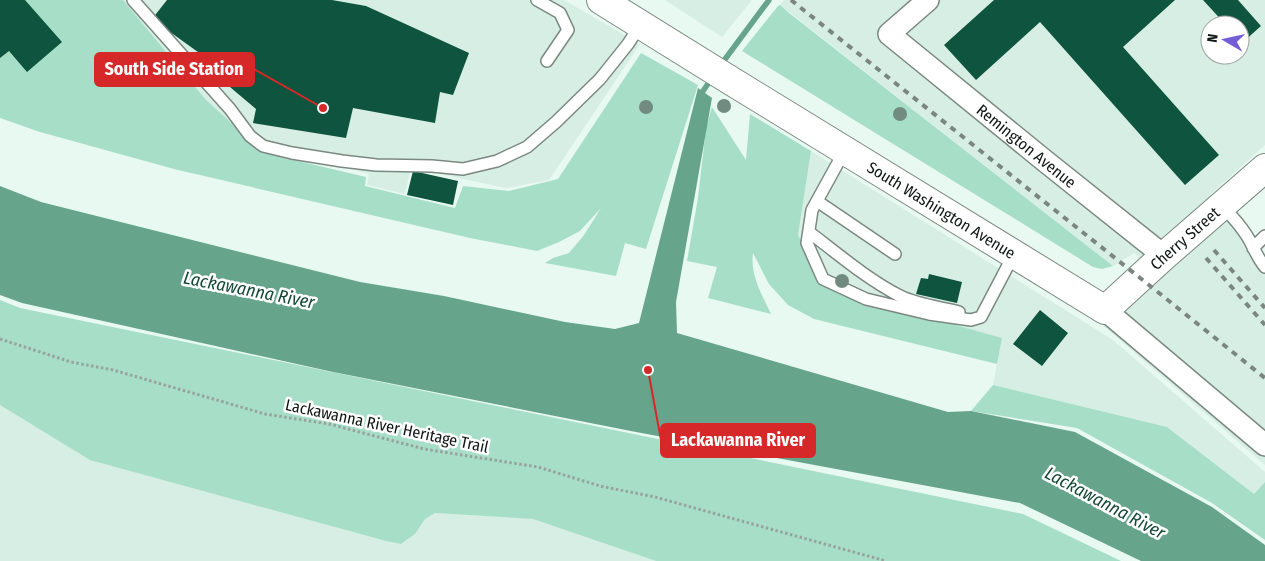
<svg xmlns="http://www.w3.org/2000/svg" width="1265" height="561" viewBox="0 0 1265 561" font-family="'Fira Sans Condensed',sans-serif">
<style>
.built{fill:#d6eee3;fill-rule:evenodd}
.green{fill:#a7dec7}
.water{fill:#66a58b}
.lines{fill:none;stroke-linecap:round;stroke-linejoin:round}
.stream{stroke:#66a58b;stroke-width:5.5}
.building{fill:#0e543e}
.service-casing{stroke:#7b8982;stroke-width:14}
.minor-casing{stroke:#7b8982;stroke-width:24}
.tertiary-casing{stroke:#7b8982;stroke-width:30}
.path{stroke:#97a39d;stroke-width:3;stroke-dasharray:2.5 2.5;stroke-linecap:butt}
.service{stroke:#fff;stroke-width:11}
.minor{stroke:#fff;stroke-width:21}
.tertiary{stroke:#fff;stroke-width:28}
.rail{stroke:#7b8681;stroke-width:4;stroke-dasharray:6 6;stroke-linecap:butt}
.tree{fill:#728b81}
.labels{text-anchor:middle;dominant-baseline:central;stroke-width:5;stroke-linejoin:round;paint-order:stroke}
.street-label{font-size:16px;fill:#101613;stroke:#fff}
.water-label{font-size:18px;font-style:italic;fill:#144836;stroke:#fff}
.leader{fill:none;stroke:#d62828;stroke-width:2}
.callout-dot{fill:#d62828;stroke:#fff;stroke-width:2}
.callout{fill:#d62828;stroke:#d62828;stroke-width:2}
.callout-label{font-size:18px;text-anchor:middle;font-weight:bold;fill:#fff}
</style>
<rect width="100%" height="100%" fill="#e8f9f1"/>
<!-- built -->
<path class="built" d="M0 0H564L640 44 549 180 506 188 411 168 405 194 367 185 369 174 333 163 98 123Z
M665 0H752L722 37Z
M784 0H1265V145L1211 194 1265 260V465L1099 322 1139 257 1134 253 1113 266 780 5ZM1210 25H1240V55H1210Z
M811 151 1113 340 1265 472V482L1254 494 1167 427 993 385 1002 338 870 301 825 286 798 235Z
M0 405 91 460 386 541 401 544 415 534 425 519 435 513 533 519 656 561H0Z"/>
<!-- green -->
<path class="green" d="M0 0H123L205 99 264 153 366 177 365 186 455 208 463 186 509 191 558 179 641 53 698 85 646 249 625 243 616 276 545 263 553 258 569 253 584 235 601 208 580 231 559 242 537 251 470 238 174 169 40 132 0 118Z
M780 5 789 13 1113 266 1102 269 1093 267 742 51 778 6Z
M712 107 746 160 750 114 811 151 798 235 825 286 870 301 1002 338 997 364 814 319 788 305 769 284 753 253C750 275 762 295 771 314L708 298 717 267 687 261 698 198 706 128Z
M0 300 20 308 1023 514 1121 561H656L533 519 435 513 425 519 415 534 401 544 386 541 90 460 0 405Z
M993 385 1167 427 1254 494 1265 482V540L1212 503 1077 428 971 411Z"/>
<!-- water -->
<path class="water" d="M698 88 712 98 676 302 677 333 948 412 971 411 1075 432 1212 507 1265 545V561H1141L1020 503 636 432 333 372 22 303 0 295V186L41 202 360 282 444 296 565 322 615 329 639 323Z"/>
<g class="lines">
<!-- stream -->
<path class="stream" d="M720 66 769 0
M701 98 703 91 712 78"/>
</g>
<!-- building -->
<path class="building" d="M0 0H25L62 42 27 72 9 51 0 58Z
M167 0H332L366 6 469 53 453 95 440 92 435 123 353 108 346 138 253 123 256 109 211 71 216 65 152 19Z
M994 0H1175L1123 47 1219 155 1185 185 1040 22 976 80 944 45Z
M1203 0H1238L1261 26 1242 43 1240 41V25H1226Z
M413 171 458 181 453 205 407 195Z
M929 274 962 282 957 303 916 294 921 278 928 279Z
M1040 310 1068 333 1042 366 1013 344Z"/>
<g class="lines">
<!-- service casing -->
<g class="service-casing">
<path id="service" d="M133 0 230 109 250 136 263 146 292 153 342 161 376 165 432 166 463 169 497 161 527 147 556 122 600 79 628 44 641 24
M537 0 560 13 568 30 547 61
M845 150 812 210 807 243 823 279 866 299 929 314 971 320 981 317 1014 254
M817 201 895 254
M1222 206C1231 215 1240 225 1247 236 1254 247 1256 256 1265 267
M809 232C838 254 867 279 900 296 918 305 940 307 959 312
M1253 248 1265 236"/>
</g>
<!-- minor casing -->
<g class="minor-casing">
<g id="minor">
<path id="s1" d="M928 0 889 34 1045 161 1164 256"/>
<path d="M1105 310 1265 445"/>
</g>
</g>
<!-- tertiary casing -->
<g class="tertiary-casing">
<g id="tertiary">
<path id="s2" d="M601 0 733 82 1105 310 1164 256 1265 168"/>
</g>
</g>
<!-- path -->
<path class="path" d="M0 339 71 362 113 370 265 414 329 424 424 449 538 467 600 486 655 497 886 561"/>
<!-- service -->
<use href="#service" class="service"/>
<!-- minor -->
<use href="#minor" class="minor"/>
<!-- tertiary -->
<use href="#tertiary" class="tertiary"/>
<!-- rail -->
<path class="rail" d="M791 0 1159 293 1265 378
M1214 250 1265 308
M1206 258 1265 325"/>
</g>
<!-- trees -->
<g class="tree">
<circle cx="724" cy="106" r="7"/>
<circle cx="646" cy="107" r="7"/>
<circle cx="900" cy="114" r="7"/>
<circle cx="842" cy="281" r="7"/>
</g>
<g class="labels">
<!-- street labels -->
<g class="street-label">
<text stroke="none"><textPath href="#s1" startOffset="229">Remington Avenue</textPath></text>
<text stroke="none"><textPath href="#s2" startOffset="400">South Washington Avenue</textPath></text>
<text stroke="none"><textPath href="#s2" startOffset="699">Cherry Street</textPath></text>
<text transform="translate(387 426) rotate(12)">Lackawanna River Heritage Trail</text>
</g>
<!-- water labels -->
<g class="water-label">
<text transform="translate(249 290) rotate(11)">Lackawanna River</text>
<text transform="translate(1105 503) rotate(28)">Lackawanna River</text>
</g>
</g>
<!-- callouts -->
<path class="leader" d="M323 108L254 69M648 370L661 440"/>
<g class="callout-dot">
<circle cx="323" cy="108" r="5"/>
<circle cx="648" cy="370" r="5"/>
</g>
<g class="callout">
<rect x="95" y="53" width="159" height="33" rx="5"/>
<rect x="661" y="424" width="154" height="33" rx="5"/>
</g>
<g class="callout-label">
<text x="174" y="75">South Side Station</text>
<text x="738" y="446">Lackawanna River</text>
</g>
<!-- north arrow -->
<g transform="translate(1225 40) rotate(279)"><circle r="24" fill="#ffffff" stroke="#9fa2a1"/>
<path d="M0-4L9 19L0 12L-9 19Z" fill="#745dd7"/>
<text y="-8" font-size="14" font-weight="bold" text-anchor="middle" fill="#101613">N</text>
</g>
</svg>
